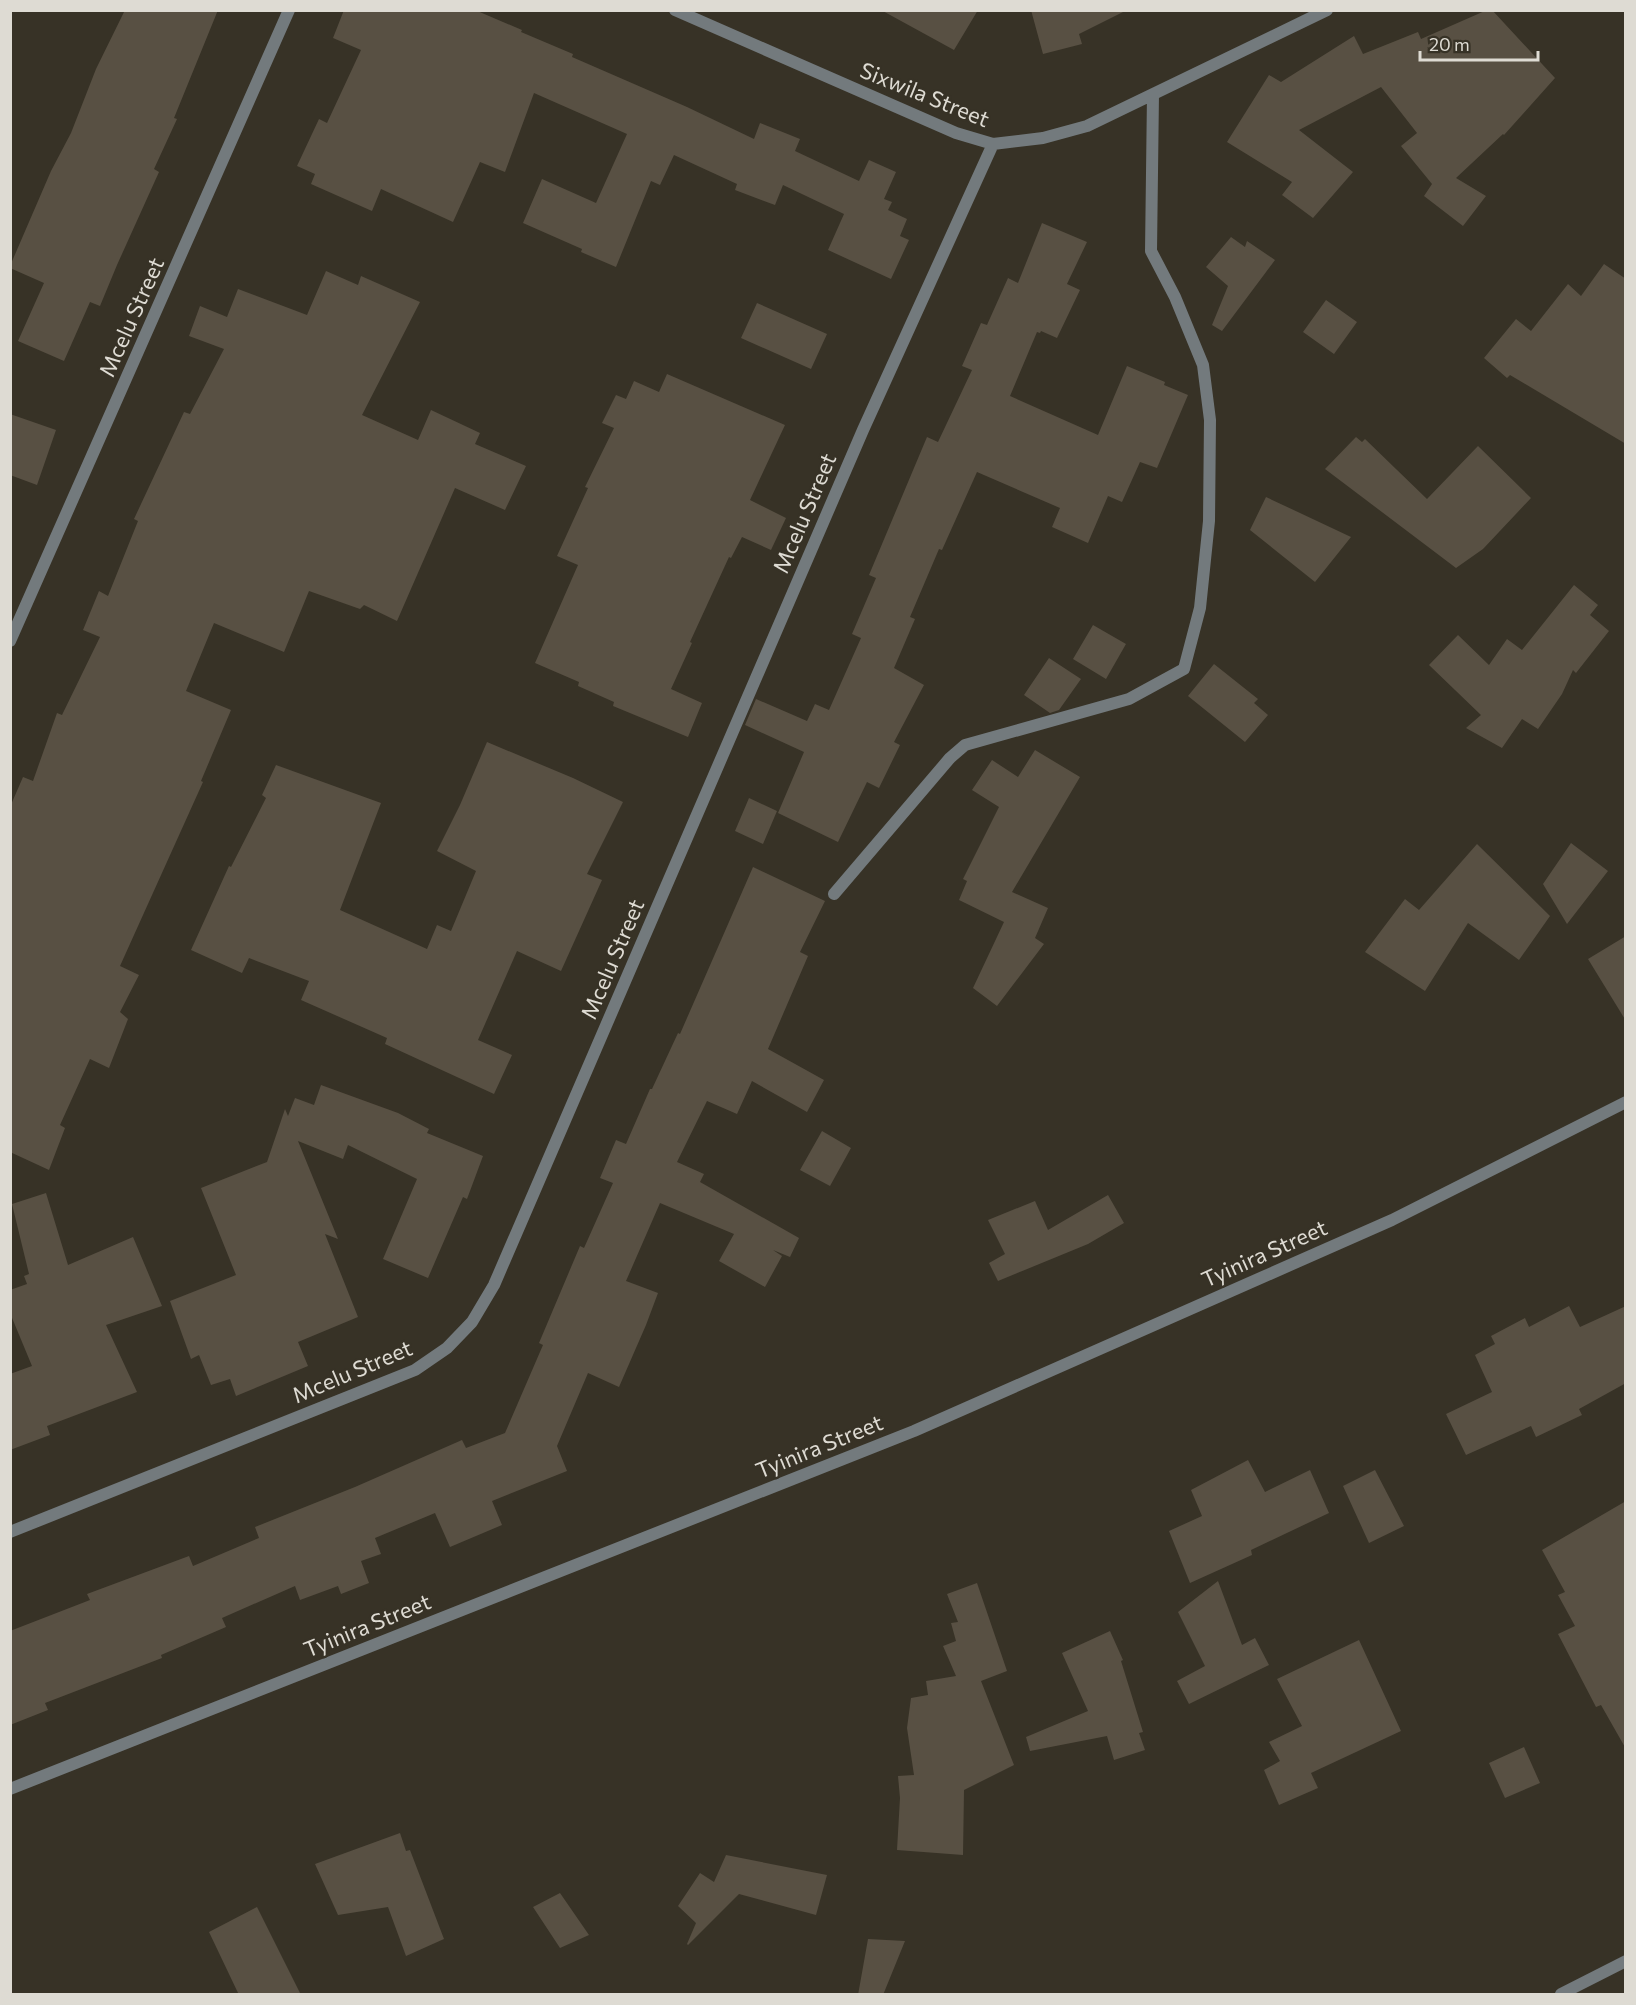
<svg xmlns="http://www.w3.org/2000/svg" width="1636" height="2005" viewBox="0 0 1636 2005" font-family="Commissioner,sans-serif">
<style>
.building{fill:#585043}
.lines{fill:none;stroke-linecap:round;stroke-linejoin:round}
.minor{stroke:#737a7d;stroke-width:12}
.tertiary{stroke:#737a7d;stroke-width:12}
.labels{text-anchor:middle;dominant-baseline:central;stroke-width:4.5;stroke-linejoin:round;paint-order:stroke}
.street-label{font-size:22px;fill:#dedbd3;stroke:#373226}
</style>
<rect width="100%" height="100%" fill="#373226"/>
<!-- building -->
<path class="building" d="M125 10H218L174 118 177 119 154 169 159 172 117 265 100 306 90 302 64 361 18 341 44 283 10 268V266L51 171 71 133 96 69Z
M344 10H475L522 30 521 32 573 54 572 57 687 107 754 139 760 123 800 139 795 151 859 181 869 160 896 172 884 199 892 202 888 210 907 219 900 236 909 240 891 279 828 250 844 214 783 185 775 205 735 190 737 184 674 155 660 185 651 181 616 267 581 252 582 249 523 223 542 179 596 203 627 134 534 93 505 172 480 162 453 222 381 189 372 211 311 184 315 174 297 166 319 119 327 123 361 50 333 38Z
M881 10H978L954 50Z
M1031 10H1127L1079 34 1082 44 1043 54Z
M1487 10H1492L1555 78 1504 135 1503 134 1456 178 1486 196 1463 226 1424 196 1432 184 1401 146 1417 133 1381 87 1299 130 1353 172 1313 218 1282 195 1292 182 1227 142 1269 75 1281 82 1354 36 1363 54 1418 32 1421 39Z
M1042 223 1087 242 1067 284 1080 290 1057 338 1041 331 1040 333 1037 332 1010 396 1098 435 1127 366 1165 382 1164 385 1188 395 1157 468 1140 462 1122 502 1108 496 1088 543 1052 527 1060 508 977 472 942 550 939 549 910 617 915 619 894 668 924 685 894 742 900 745 879 788 867 782 838 842 778 813 804 752 745 725 756 699 807 721 815 704 829 710 861 638 852 634 876 578 869 575 927 437 938 442 972 370 962 366 981 323 987 325 1008 278 1018 283Z
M1231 237 1245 247 1247 241 1275 260 1222 331 1212 325 1228 286 1206 267Z
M1604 264 1626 279V444L1510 375 1507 378 1484 358 1516 319 1531 331 1568 284 1581 296Z
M326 271 358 285 361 276 420 302 362 415 418 440 431 410 480 433 475 444 526 466 505 510 455 488 397 621 364 605 360 609 309 591 284 652 214 623 186 691 231 710 201 781 203 782 120 966 139 975 120 1012 128 1019 109 1068 90 1059 60 1125 65 1128 49 1170 10 1152V807L23 777 33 781 57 713 62 715 100 637 83 630 99 591 108 596 138 521 134 519 184 412 190 414 224 349 189 336 200 306 227 317 238 289 307 315Z
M1326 300 1357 322 1334 354 1303 332Z
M757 303 827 334 811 369 741 338Z
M667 374 785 425 750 500 786 518 771 550 742 537 731 558 729 557 690 642 692 643 671 689 702 703 688 737 613 706 614 702 578 686 579 682 535 663 578 565 557 556 588 488 585 487 614 428 602 423 616 395 626 399 634 381 659 392Z
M10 414 56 430 37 485 10 475Z
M1356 437 1362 442 1365 439 1427 499 1478 446 1531 498 1483 549 1456 568 1325 469Z
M1266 497 1351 537 1315 582 1250 530Z
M1574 585 1598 605 1590 615 1609 631 1576 673 1573 670 1562 694 1538 729 1522 719 1502 748 1466 728 1481 715 1429 665 1458 635 1489 665 1507 639 1522 650Z
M1093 625 1126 644 1106 679 1073 659Z
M1049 658 1081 679 1059 710 1050 713 1024 695Z
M1214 664 1258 699 1254 703 1268 715 1245 742 1188 696Z
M487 742 573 778 623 802 587 874 602 880 561 971 517 951 478 1040 512 1055 494 1094 385 1044 387 1038 301 1000 309 981 249 958 242 973 191 950 229 866 231 867 266 798 262 795 276 765 381 803 340 910 427 949 437 925 451 931 476 871 437 851 460 805Z
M1035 750 1080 777 1012 892 1048 908 1035 938 1044 944 997 1006 973 988 1004 922 959 900 967 881 963 879 999 807 972 790 992 760 1018 777Z
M749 798 777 811 763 844 735 831Z
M1571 843 1608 871 1567 924 1543 884Z
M1477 844 1550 916 1519 960 1468 923 1425 991 1365 952 1405 899 1419 910Z
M753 867 825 901 800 952 808 956 768 1049 824 1080 807 1112 752 1081 737 1114 707 1101 677 1162 704 1174 700 1182 799 1238 790 1257 773 1250 782 1256 765 1287 719 1261 734 1234 660 1203 626 1281 658 1293 646 1325 619 1387 588 1373 557 1446 567 1471 492 1501 502 1525 450 1547 435 1513 375 1538 381 1554 361 1561 369 1583 341 1594 338 1586 300 1600 295 1586 222 1618 226 1627 161 1655 162 1658 45 1703 48 1710 10 1725V1631L90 1600 87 1594 189 1556 193 1566 259 1538 255 1527 355 1487 462 1440 466 1448 505 1433 543 1345 539 1343 580 1246 584 1248 613 1183 600 1178 616 1140 626 1144 650 1089H652L678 1033 680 1034Z
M1626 936V1021L1588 959Z
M321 1085 398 1113 429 1129 427 1133 483 1156 467 1199 463 1197 428 1278 383 1259 417 1179 348 1145 343 1159 298 1141 338 1239 325 1234 358 1317 298 1342 308 1366 236 1396 230 1379 211 1385 199 1355 191 1359 170 1301 236 1275 201 1188 267 1162 285 1109 288 1116 295 1098 314 1105Z
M822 1131 851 1148 830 1186 800 1170Z
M46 1193 68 1265 133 1237 162 1306 106 1325 137 1392 47 1426 50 1435 10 1450V1374L32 1366 10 1313V1290L27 1284 24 1276 29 1274 12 1204Z
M1108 1195 1124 1223 1088 1244 998 1281 989 1263 1005 1254 988 1220 1035 1201 1048 1230Z
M1569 1306 1580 1327 1626 1306V1383L1579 1409 1582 1415 1536 1437 1531 1426 1466 1455 1446 1414 1492 1392 1475 1355 1495 1344 1491 1336 1525 1318 1529 1327Z
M1248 1460 1265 1492 1310 1470 1329 1513 1251 1550 1252 1555 1190 1583 1169 1531 1202 1516 1191 1490Z
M1375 1470 1404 1526 1369 1543 1343 1486Z
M1626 1501V1749L1601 1705 1596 1707 1558 1634 1575 1626 1558 1595 1565 1592 1542 1550Z
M1218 1581 1242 1645 1255 1638 1269 1665 1189 1704 1177 1681 1205 1666 1178 1612Z
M977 1583 1007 1671 981 1681 1014 1765 964 1790 963 1855 897 1850 900 1798 898 1776 914 1775 907 1728 911 1698 928 1695 926 1681 956 1676 943 1646 956 1641 951 1623 958 1622 947 1594Z
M1110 1631 1123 1660 1121 1661 1143 1732 1139 1733 1145 1750 1114 1760 1107 1736 1030 1751 1026 1737 1088 1711 1062 1653Z
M1359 1640 1401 1731 1311 1773 1318 1788 1279 1805 1264 1770 1280 1761 1269 1742 1302 1726 1277 1679Z
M1524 1747 1540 1783 1505 1798 1489 1763Z
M400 1833 406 1851 410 1850 444 1939 406 1956 388 1907 338 1915 315 1864Z
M726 1855 827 1875 816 1915 739 1894 688 1945 687 1944 696 1923 678 1906 700 1873 714 1882Z
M560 1893 589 1935 560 1948 533 1907Z
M257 1907 301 1995H239L209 1932Z
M868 1939 905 1941 883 1995H858Z"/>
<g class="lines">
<!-- minor -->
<path class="minor" d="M675 10 956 133 993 144 1043 138 1087 126 1327 10
M10 641 289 10
M834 894 950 758 965 745 1129 699 1184 669 1200 608 1209 521 1210 420 1203 365 1175 297 1151 251 1153 94
M10 1532 415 1370 447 1348 472 1322 494 1285 863 430 993 144
M1561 1994 1626 1961"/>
<!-- tertiary -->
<path class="tertiary" d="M10 1789 914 1431 1392 1220 1626 1102"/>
</g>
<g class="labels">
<!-- street labels -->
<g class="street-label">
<text transform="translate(925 94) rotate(22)">Sixwila Street</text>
<text transform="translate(131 317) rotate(-66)">Mcelu Street</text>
<text transform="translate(804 513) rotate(-67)">Mcelu Street</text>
<text transform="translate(612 959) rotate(-67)">Mcelu Street</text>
<text transform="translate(1264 1253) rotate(-24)">Tyinira Street</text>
<text transform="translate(352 1371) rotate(-23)">Mcelu Street</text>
<text transform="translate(819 1446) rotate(-22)">Tyinira Street</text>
<text transform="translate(367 1625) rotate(-22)">Tyinira Street</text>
</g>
</g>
<!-- border -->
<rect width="1636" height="2005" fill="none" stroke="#dedbd3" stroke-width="24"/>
<!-- scale -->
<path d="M1420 51v9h118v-9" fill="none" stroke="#dedbd3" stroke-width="3"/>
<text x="1429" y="51" font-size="18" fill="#dedbd3" stroke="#373226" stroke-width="4.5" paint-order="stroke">20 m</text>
</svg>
